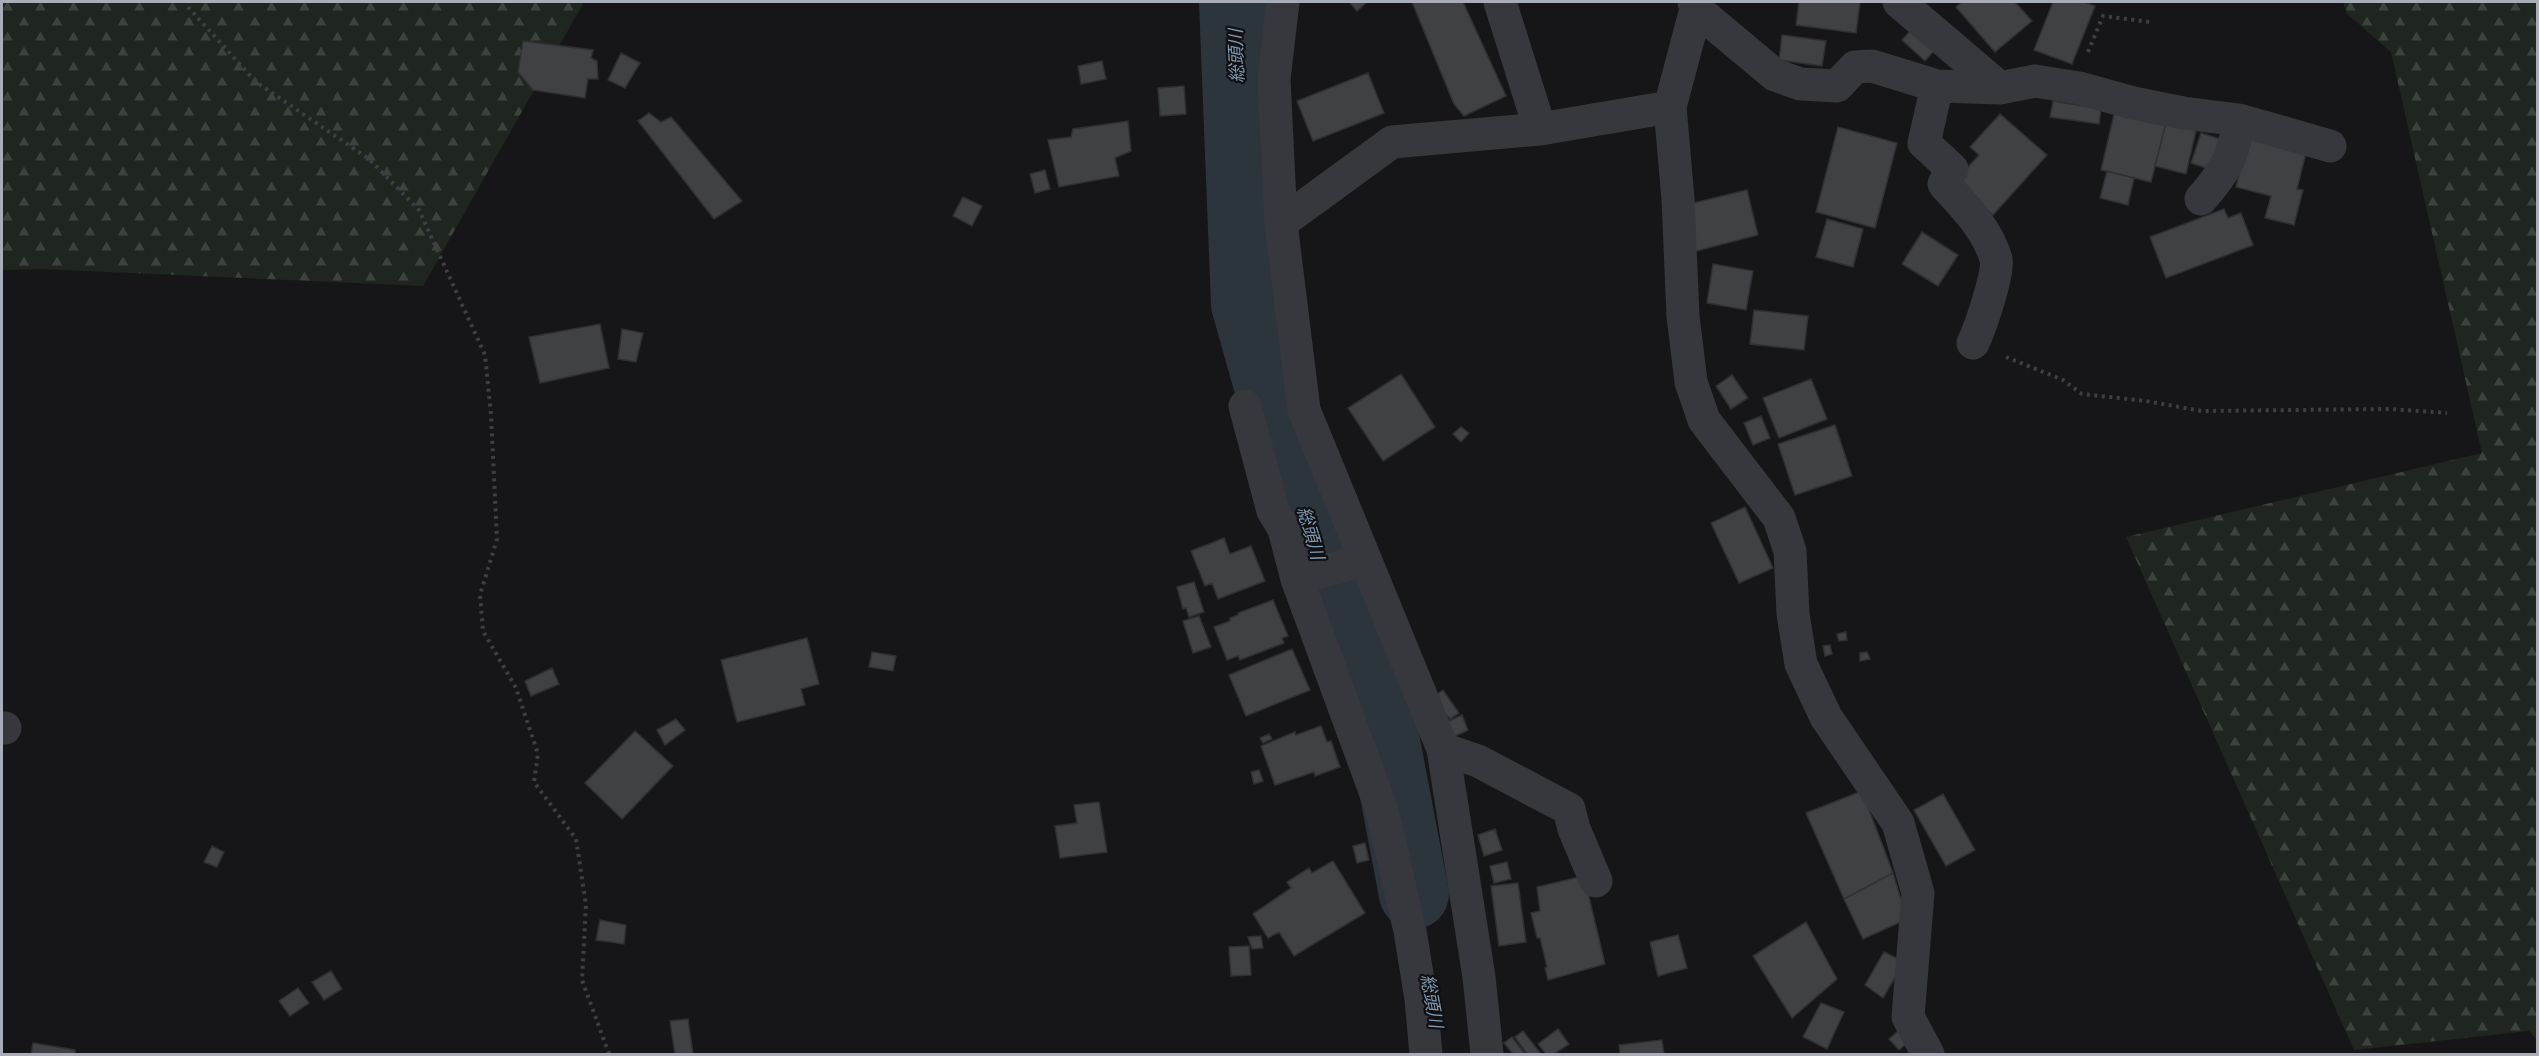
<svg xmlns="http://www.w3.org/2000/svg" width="2539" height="1056" viewBox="0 0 2539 1056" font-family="'IBM Plex Sans','Noto Sans JP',sans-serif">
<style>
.forest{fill:url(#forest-firs)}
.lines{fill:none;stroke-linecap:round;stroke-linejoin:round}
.river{stroke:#2c353c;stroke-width:70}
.building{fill:#404145;stroke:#303034;stroke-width:1.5}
.path{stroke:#3d3f44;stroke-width:4;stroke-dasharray:3 4.5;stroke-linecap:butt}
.minor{stroke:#37383d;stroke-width:33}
.labels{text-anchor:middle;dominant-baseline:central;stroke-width:4.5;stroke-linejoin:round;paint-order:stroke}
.water-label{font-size:18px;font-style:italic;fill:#7f9bb3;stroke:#111113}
</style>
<defs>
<pattern id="forest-firs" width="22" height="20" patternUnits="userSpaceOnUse" patternTransform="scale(1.5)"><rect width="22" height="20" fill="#1e261f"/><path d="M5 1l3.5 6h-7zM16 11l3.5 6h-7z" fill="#3c433d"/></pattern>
</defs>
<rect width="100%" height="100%" fill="#161618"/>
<!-- forest -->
<path class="forest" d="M2 2H584L423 286 41 269 2 270Z
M2343 2H2537V1040L2529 1031 2354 1050 2126 537 2482 453 2391 52 2347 14Z"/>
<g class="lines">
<!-- river -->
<path class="river" d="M1234 2 1246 304 1326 588 1381 721 1414 894"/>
</g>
<!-- building -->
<path class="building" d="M1349 2H1367L1357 11Z
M1412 2H1463L1506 96 1464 116 1454 104Z
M1799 2H1860L1856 33 1796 25Z
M1962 2H2015L2032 21 1995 52 1956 7Z
M2053 2H2084L2095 6 2072 64 2034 50Z
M1918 22 1941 43 1925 61 1902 40Z
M1782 35 1826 41 1822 66 1779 60Z
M523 41 593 50 591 58 597 61 598 79H588L585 98 533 90 518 72Z
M621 53 640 63 625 88 608 80Z
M1102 61 1106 79 1081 84 1078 66Z
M1368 73 1384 113 1313 141 1297 101Z
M1184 86 1186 114 1160 116 1158 88Z
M2053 101 2101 109 2099 124 2050 117Z
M2116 106 2167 119 2151 182 2101 170Z
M649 113 661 122 671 117 742 201 714 219 638 121Z
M2000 114 2047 155 1993 215 1955 181 1979 155 1970 147Z
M2167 119 2197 126 2186 174 2155 166Z
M1128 121 1131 151 1115 158 1119 176 1059 187 1048 140 1071 137 1073 129Z
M1838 127 1897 143 1875 228 1816 212Z
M2250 130 2308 145 2297 189 2303 190 2294 225 2265 218 2271 196 2236 187Z
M2201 133 2229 142 2218 172 2191 163Z
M1045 170 1050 189 1035 193 1030 174Z
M2107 171 2134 178 2128 205 2100 198Z
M1747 190 1758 235 1692 252 1681 206Z
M963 197 982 206 972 226 953 216Z
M2224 209 2228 218 2241 213 2253 245 2166 278 2150 237Z
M1827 219 1863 229 1853 267 1816 257Z
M1922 232 1958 255 1938 286 1902 264Z
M1713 264 1753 271 1746 310 1707 303Z
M1754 310 1808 316 1804 350 1750 344Z
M600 324 609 368 540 383 529 337Z
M622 329 643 333 636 362 618 359Z
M1401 374 1435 427 1383 461 1348 408Z
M1732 375 1748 398 1731 409 1716 386Z
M1811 379 1827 419 1779 438 1763 398Z
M1761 416 1770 438 1753 445 1744 423Z
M1835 425 1852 476 1795 495 1778 444Z
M1461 427 1469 433 1461 442 1453 434Z
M1745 507 1773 568 1739 583 1711 523Z
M1224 538 1230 554 1251 546 1265 581 1218 599 1212 583 1205 586 1191 551Z
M1194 582 1204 612 1189 617 1186 608 1183 609 1177 587Z
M1273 600 1288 636 1282 638 1284 643 1240 660 1238 656 1227 660 1214 627 1230 621V618L1238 615V613Z
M1199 616 1211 647 1193 653 1183 621Z
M1846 632 1847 640 1839 641 1837 634Z
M807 638 819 684 801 689 805 705 737 722 721 660Z
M1830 645 1832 654 1825 656 1823 646Z
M1292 649 1310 690 1246 716 1229 675Z
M872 652 896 656 893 671 869 667Z
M1867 652 1870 659 1860 661V653Z
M552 668 559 684 531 696 525 681Z
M1443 690 1459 713 1450 719 1432 698Z
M1462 715 1468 730 1453 737 1447 722Z
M676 719 685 730 665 745 657 730Z
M1321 726 1327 742 1331 741 1340 767 1315 776 1314 772 1275 785 1261 746 1295 732 1296 735Z
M635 731 673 766 622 819 585 783Z
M1269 734 1272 739 1263 743 1260 738Z
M1259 770 1263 781 1254 784 1251 772Z
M1862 791 1893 873 1844 899 1806 813Z
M1943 794 1975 850 1946 866 1914 810Z
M1099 802 1107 852 1060 858 1055 826 1077 823 1074 805Z
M1495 829 1502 850 1484 856 1478 835Z
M1365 843 1369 860 1357 863 1353 846Z
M212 846 224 852 217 867 204 862Z
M1333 861 1365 913 1294 956 1279 932 1268 938 1253 914 1291 888 1287 882 1309 868 1312 873Z
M1507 862 1511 879 1494 883 1490 866Z
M1893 873 1907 919 1863 939 1844 899Z
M1584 876 1605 964 1548 980 1545 968 1547 967 1540 938H1537L1531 913 1540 911 1537 887Z
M1518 883 1526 942 1499 946 1491 886Z
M600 920 626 925 624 944 596 940Z
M1806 922 1837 979 1792 1018 1753 956Z
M1678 935 1687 968 1658 976 1650 942Z
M1261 936 1263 948 1252 949 1248 937Z
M1249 946 1251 975 1231 976 1229 947Z
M1884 952 1904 962 1883 998 1865 985Z
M331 971 342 989 324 1000 312 982Z
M298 988 309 1003 290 1016 279 1001Z
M1821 1003 1844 1012 1827 1049 1803 1037Z
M688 1019 693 1054H675L670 1021Z
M1905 1025 1915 1036 1899 1050 1889 1039Z
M1558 1029 1569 1044 1554 1054H1546L1538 1044Z
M1523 1031 1541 1054H1527L1515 1037Z
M1512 1037 1525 1054H1513L1504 1043Z
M1662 1040 1664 1054H1620L1619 1045Z
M33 1043 75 1050V1054H31Z"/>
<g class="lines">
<!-- path -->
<path class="path" d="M188 7 256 82 369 159 419 210 485 355 491 415 497 539 480 595 483 631 516 688 538 754 534 782 576 839 586 905 582 980 609 1054
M2088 52 2103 16 2150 22
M2006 357 2063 380 2082 394 2146 401 2202 411 2391 409 2447 413"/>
<!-- minor -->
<path class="minor" d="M1283 2 1274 79 1281 223 1304 410 1443 749 1479 977 1487 1054
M1500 2 1540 129
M1694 2 1696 9 1670 107 1678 199 1683 316 1691 382 1704 420 1779 518 1790 551 1793 614 1801 664 1826 717 1898 823 1918 893 1908 1017 1928 1054
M1899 2 2000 88
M1696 9 1775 75 1800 84 1837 86 1855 67 1872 66 1937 86 2000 88 2035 81 2079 88 2133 103 2183 113 2239 120 2330 146
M1937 86 1924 143 1952 169 1944 184C1965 207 1987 229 1996 259 2000 271 1979 331 1973 343
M2201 199C2225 172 2234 156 2239 120
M1281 223 1392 142 1540 129 1670 107
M1245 406 1273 511 1284 529 1297 579
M1364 560 1297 579 1382 810 1410 931 1421 999 1426 1054
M2 728H5
M1443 749 1478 761 1569 809 1574 829 1596 881"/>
</g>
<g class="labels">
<!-- water labels -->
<g class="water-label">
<text transform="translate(1236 56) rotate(-92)">総頭川</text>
<text transform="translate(1311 533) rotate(74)">総頭川</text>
<text transform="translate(1432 1001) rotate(80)">総頭川</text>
</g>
</g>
<!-- border -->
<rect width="2539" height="1056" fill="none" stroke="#a8adb8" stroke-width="6"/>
</svg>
